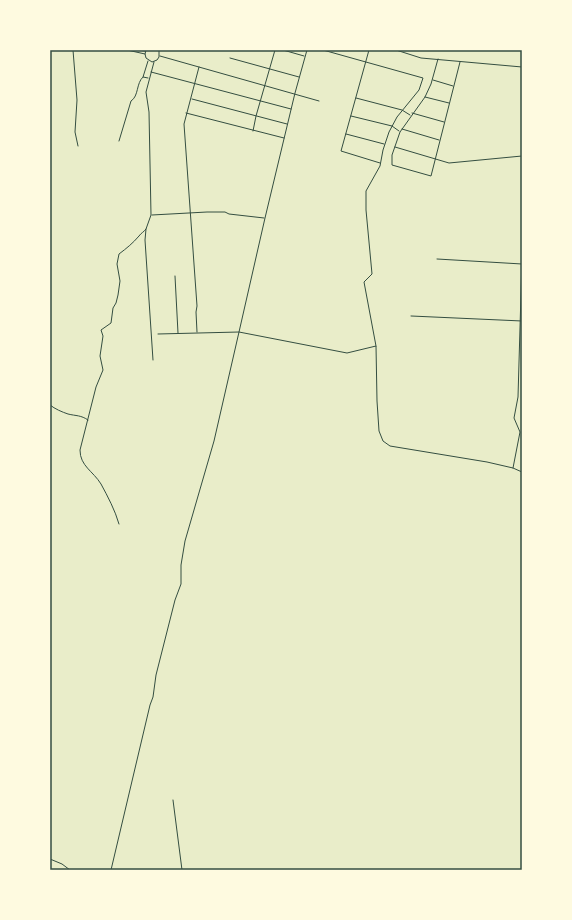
<svg xmlns="http://www.w3.org/2000/svg" width="572" height="920" viewBox="0 0 572 920" font-family="'Public Sans',sans-serif">
<style>
.lines{fill:none;stroke-linecap:round;stroke-linejoin:round}
.minor{stroke:#344e41;stroke-width:1}
.tertiary{stroke:#344e41;stroke-width:1}
.neatline{fill:none;stroke:#344e41;stroke-width:1.5}
</style>
<rect width="100%" height="100%" fill="#e9edc9"/>
<g class="lines">
<!-- minor -->
<path class="minor" d="M73 50 77 100 75 132 78 146
M146 50 145 54 146 58 152 62 157 60 159 57V50
M283 50 304 56
M323 50 423 78 419 90 397 117 389 132 383 150 380 166 366 191V210L372 274 364 282 376 346
M369 50 341 151 380 163
M160 56 319 101
M230 58 299 77
M438 59 431 84 425 97 400 132 392 155V165L431 176 460 62
M151 72 291 109
M148 78 143 77 148 61
M433 80 453 86
M425 97 449 103
M356 98 402 110 410 115
M192 99 287 124
M186 113 284 138
M412 113 444 122
M351 116 392 126 399 131
M402 129 439 140
M253 131 256 116 275 50
M346 134 384 144
M119 141 131 101C139 96 136 83 143 77
M395 147 449 163 522 156
M152 215 207 212H225L229 214 264 218
M437 259 522 264
M175 276 178 333
M411 316 522 321
M197 332 196 312 197 306 184 124 199 67
M153 360 145 240 146 229 151 215 149 112 146 92 154 62
M50 405C55 409 62 412 68 414 76 416 81 415 88 420
M513 468 520 432 514 418 518 397 522 259
M119 524C115 510 108 497 101 484 93 471 80 466 80 450L96 387 103 370 100 356 103 336 101 330 111 323 113 308 116 303 118 295 120 281 117 264 119 254C127 248 133 243 139 236 141 233 144 232 146 229
M173 800 182 870
M111 870 150 705 153 697 156 675 175 600 181 584V565L185 541 214 441 239 332 158 334"/>
<!-- tertiary -->
<path class="tertiary" d="M127 50 145 54
M138 50 145 51
M307 50 295 93 265 218 239 332 347 353 376 346 377 401 379 431 383 441 390 446 487 462 513 468 522 472
M396 50 421 58 522 67
M50 859 62 864 70 870"/>
</g>
<!-- border -->
<rect width="572" height="920" fill="none" stroke="#fefae0" stroke-width="102"/>
<rect x="51" y="51" width="470" height="818" class="neatline"/>
</svg>
